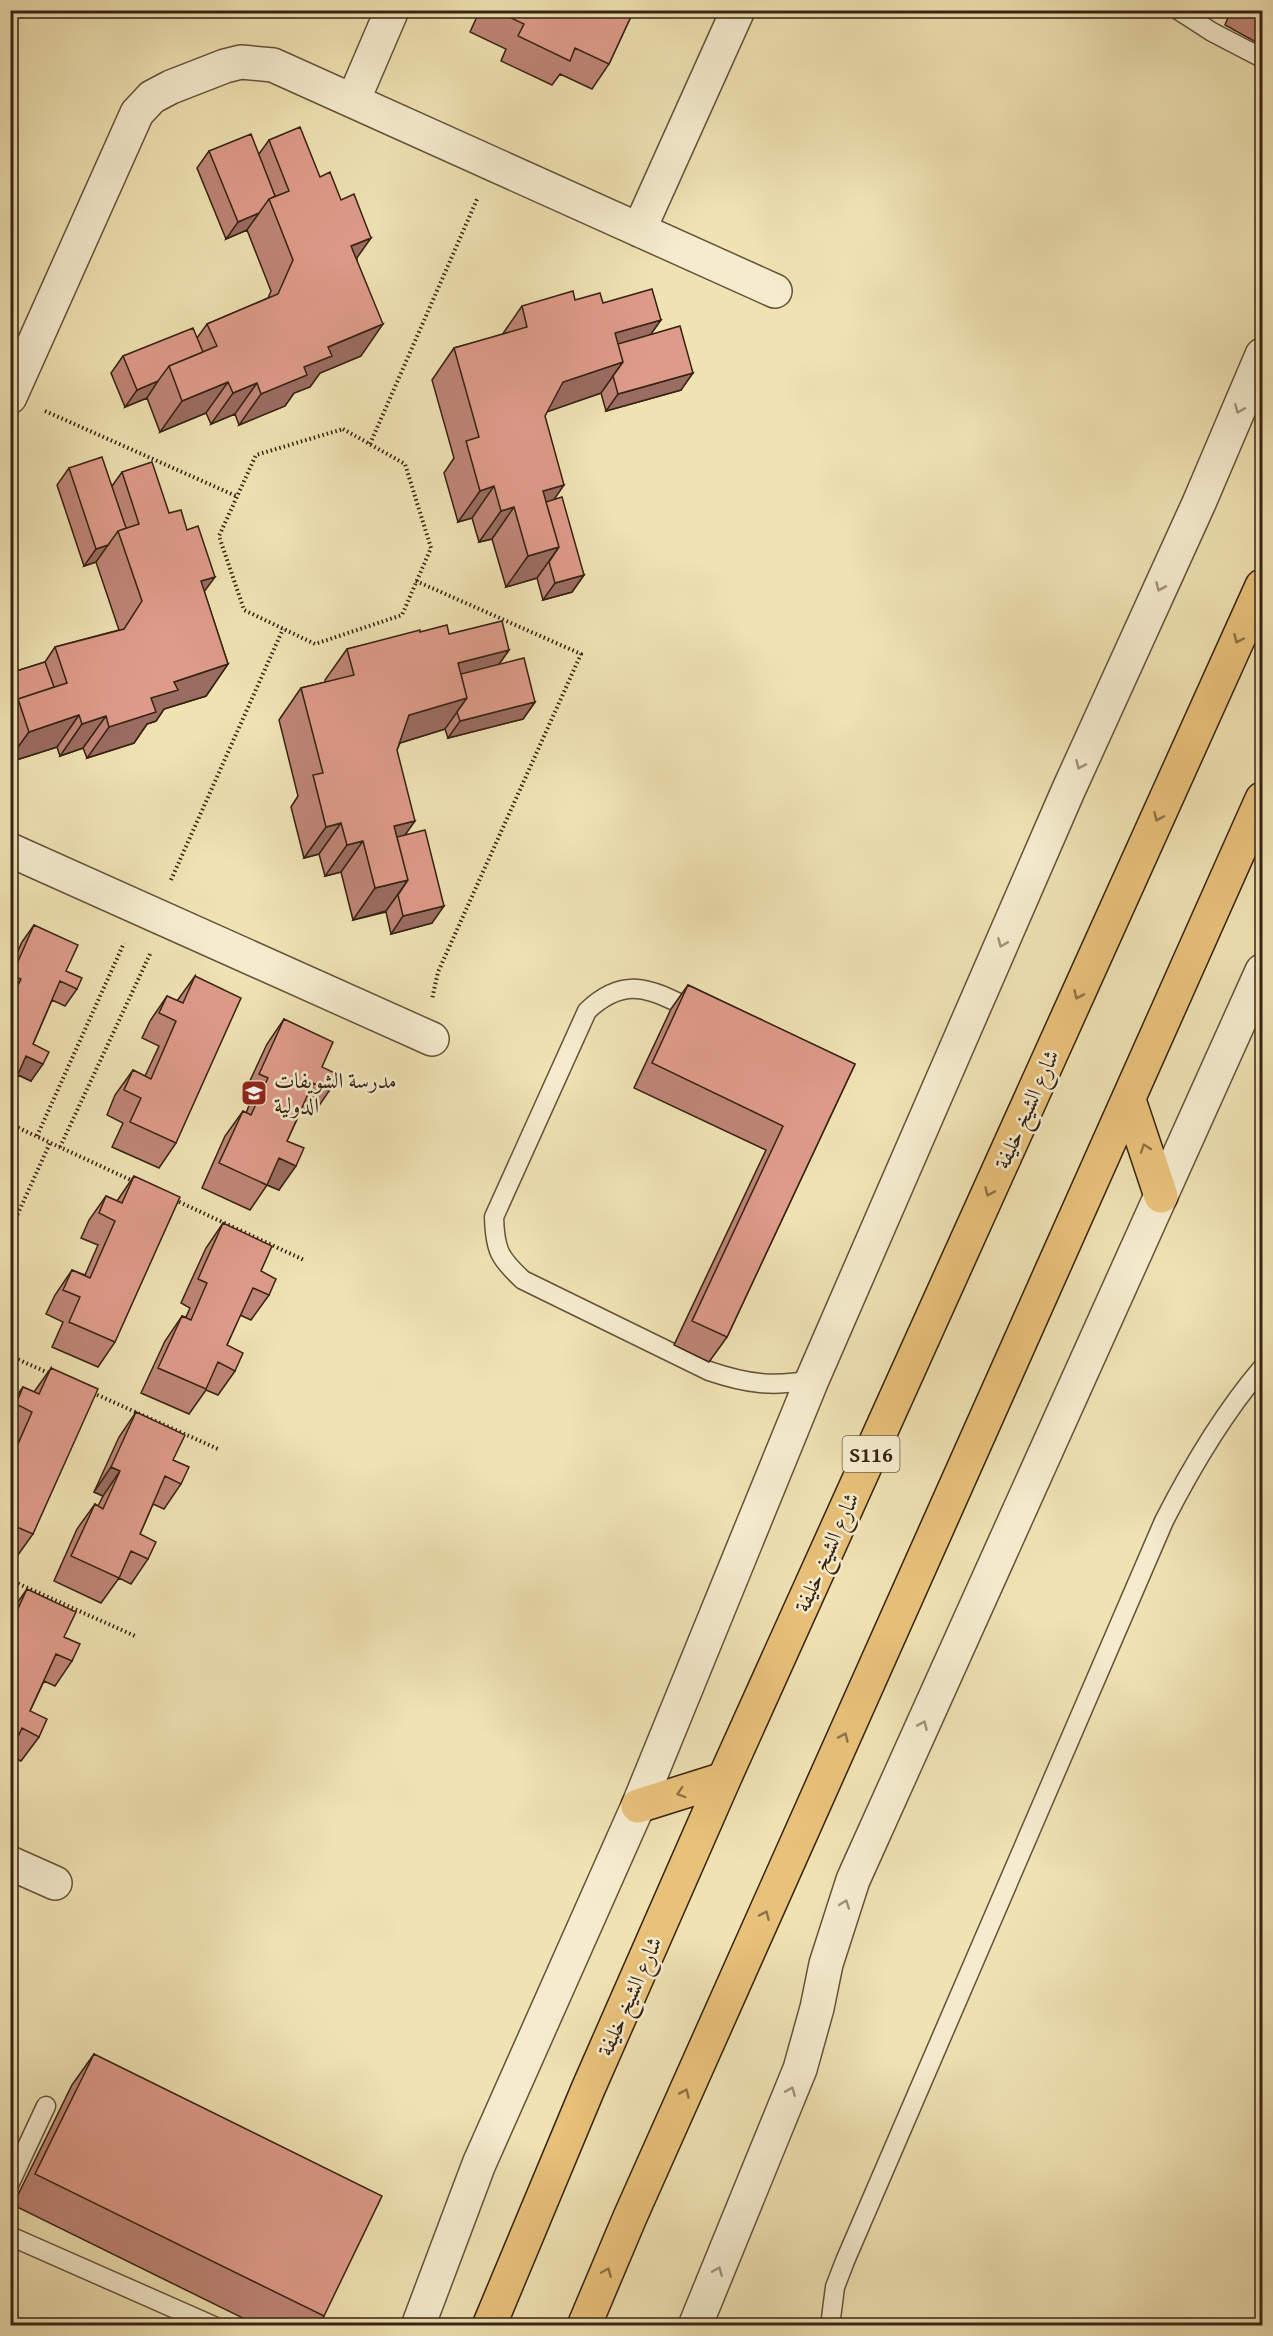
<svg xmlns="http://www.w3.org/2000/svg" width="1273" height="2336" viewBox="0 0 1273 2336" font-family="'Gentium Book Plus',Amiri,serif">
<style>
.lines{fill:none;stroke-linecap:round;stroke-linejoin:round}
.service-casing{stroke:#64523a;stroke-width:21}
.minor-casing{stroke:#64523a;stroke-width:36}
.trunk-casing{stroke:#362212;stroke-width:36}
.path{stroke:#362212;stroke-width:4;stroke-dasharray:1.5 3;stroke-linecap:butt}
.service{stroke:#f5ecce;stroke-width:18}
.minor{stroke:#f5ecce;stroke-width:33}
.trunk{stroke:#e8c17a;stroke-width:33}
.wall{fill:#bf8577;stroke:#362212;stroke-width:1.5}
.shaded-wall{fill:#9b6c61;stroke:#362212;stroke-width:1.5}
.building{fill:#de9b8a;stroke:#362212;stroke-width:1.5}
.oneway{stroke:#9f9179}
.oneway2{stroke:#8f7246}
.labels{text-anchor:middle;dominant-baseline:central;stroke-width:5;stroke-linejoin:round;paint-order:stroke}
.shield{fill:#f5ecce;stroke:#6f5f4a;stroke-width:1.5}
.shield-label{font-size:21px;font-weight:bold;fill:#362212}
.poi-label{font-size:22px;fill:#362212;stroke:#f5ecce;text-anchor:start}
.street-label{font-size:22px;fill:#362212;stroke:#f5ecce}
</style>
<rect width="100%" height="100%" fill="#efe2b3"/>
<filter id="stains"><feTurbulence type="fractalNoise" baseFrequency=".00333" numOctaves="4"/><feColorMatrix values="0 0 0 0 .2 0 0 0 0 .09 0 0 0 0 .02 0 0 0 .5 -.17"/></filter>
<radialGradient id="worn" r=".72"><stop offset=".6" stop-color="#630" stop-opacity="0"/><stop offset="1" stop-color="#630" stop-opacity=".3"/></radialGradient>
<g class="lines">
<!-- service casing -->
<g class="service-casing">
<path id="service" d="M1178 10 1212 32 1262 58
M697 1012C654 991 627 973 587 1011L494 1217C495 1250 499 1258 523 1280L709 1371C747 1384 773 1387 812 1380
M10 2183 46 2106
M10 2236 214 2326
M830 2326 835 2287 845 2261 1164 1521C1192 1466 1222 1415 1262 1368"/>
</g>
<!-- minor casing -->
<g class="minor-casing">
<path id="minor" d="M353 101 392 10
M639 230 738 10
M10 397 137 113 152 97 171 87 225 66 241 62 273 65 775 291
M10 850 432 1039
M10 1863 55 1883
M418 2326 479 2164 638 1806 812 1380 1068 791 1199 503 1262 355
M695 2326 800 2069 817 2008 826 1964 853 1880 1262 971"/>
</g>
<!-- trunk casing -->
<g class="trunk-casing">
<path id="trunk" d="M1129 1100 1161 1196
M638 1806 724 1779
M489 2326 588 2089 724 1779 1262 586
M584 2326 630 2217 1262 799"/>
</g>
<!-- path -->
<path class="path" d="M45 411 236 496
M343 429 405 464 431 548 402 615 315 644 244 610 219 536 256 455Z
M370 444 478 197
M416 581 581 654 438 972 432 999
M171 880 283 629
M10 1124 135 1182
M37 1136 124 943
M60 1147 151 952
M175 1200 304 1260
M10 1231 50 1143
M10 1356 51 1374
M93 1393 218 1449
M10 1580 135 1636"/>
<!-- service -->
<use href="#service" class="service"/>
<!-- minor -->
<use href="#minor" class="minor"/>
<!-- trunk -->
<use href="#trunk" class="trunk"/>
</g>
<!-- wall -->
<path class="wall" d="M480 10H634L609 64 592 89 560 74 552 85 501 61 506 49 470 32Z
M1231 10H1263V46L1225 25Z
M269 140 320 177 357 259 361 356 320 373 310 387 294 393 285 406 239 425 235 414 211 424 206 413 160 432 147 398 125 407 111 373 123 356 197 338 207 324 268 298 271 291 247 230 226 239 197 168 209 151 259 154Z
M575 300 603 303 651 334 681 390 606 411 601 393 547 411 545 416 554 499 584 575 572 592 543 600 537 578 506 587 492 539 479 542 472 518 458 522 444 473 454 458 432 380 454 348 502 335 522 306Z
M69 468 112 486 122 472 169 513 204 591 228 664 206 696 164 709 156 721 147 724 134 743 87 758 83 748 60 756 57 747 10 762V673L45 662 55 647 119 630 96 562 84 566 57 485Z
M420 632 449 634 509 650 499 664 535 702 523 719 448 738 445 729 400 743 397 750 405 835 432 923 391 934 386 912 353 920 341 872 325 876 319 854 304 858 291 807 298 796 279 720 301 688 326 682 325 680 347 649Z
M34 925 66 971 77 989 65 1006 52 1000 33 1044 31 1081 18 1075 14 1083 10 1089V968L22 942Z
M195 976 176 1143 159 1168 112 1147 123 1123 107 1115 115 1095 133 1070 145 1076 159 1046 142 1038 150 1021 167 996 177 1001Z
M688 985 855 1064 727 1337 709 1362 674 1345 766 1150 634 1088 671 1009Z
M284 1019 322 1067 329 1091 312 1116 301 1111 287 1141 279 1190 267 1185 250 1210 202 1188 225 1136 243 1111 246 1113 250 1103 242 1098 267 1044Z
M134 1176 115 1342 98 1367 52 1347 63 1322 46 1314 55 1295 72 1270 85 1275 98 1245 81 1238 89 1220 106 1196 117 1201Z
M223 1223 261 1271 269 1295 251 1320 240 1315 227 1345 235 1371 218 1395 206 1390 189 1414 141 1393 165 1341 182 1316 186 1317 190 1308 181 1303 206 1248Z
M51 1368 33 1534 15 1559 10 1557V1447L15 1437 10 1435V1405L23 1387 34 1392Z
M136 1412 173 1460 181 1484 164 1509 153 1504 140 1534 148 1559 131 1584 119 1578 101 1603 54 1581 77 1529 95 1504 98 1506 103 1496 94 1492 119 1437Z
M27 1589 64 1637 72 1661 55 1686 44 1681 30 1711 39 1737 21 1761 10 1756V1613Z
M94 2054 324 2316 317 2325H257L13 2205 72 2085Z"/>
<!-- shaded-wall -->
<path class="shaded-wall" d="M259 213 247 230 226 239 238 222Z
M371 238 349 269 351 246Z
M661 320 639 351 608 360 615 333Z
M383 324 361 356 320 373 310 387 294 393 285 406 239 425 261 394 304 367 328 347Z
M623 362 601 393 541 414 563 382Z
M693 373 681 390 606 411 618 394Z
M158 381 147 398 125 407 137 390Z
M228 382 206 413 160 432 182 401Z
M257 383 235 414 211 424 233 393Z
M564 485 542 517 543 491Z
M494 486 472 518 458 522 480 491Z
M514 507 492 539 479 542 501 511Z
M108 545 96 562 84 566 96 549Z
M559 547 537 578 506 587 528 556Z
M584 575 572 592 543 600 555 583Z
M215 577 192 608 201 581Z
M509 650 487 681 452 691 458 663Z
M228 664 206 696 164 709 156 721 147 724 134 743 87 758 109 727 174 682Z
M467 698 445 729 387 747 409 715Z
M535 702 523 719 448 738 460 721Z
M79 715 57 747 10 762V758L29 732Z
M106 716 83 748 60 756 82 724Z
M415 821 393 852 394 826Z
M341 823 319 854 304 858 326 827Z
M363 841 341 872 325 876 347 845Z
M408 880 386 911 353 920 375 888Z
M444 906 432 923 391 934 403 916Z
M26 1056 43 1064 31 1081 14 1073Z
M279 1158 296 1166 279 1190 262 1183Z
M111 1467 120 1471 103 1496 94 1492Z"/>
<!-- building -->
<path class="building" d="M494 10H634L609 64 575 48 570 61 518 36 524 24Z
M300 127 320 177 330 172 341 200 354 194 371 238 351 246 383 324 328 347 332 356 304 367 307 375 261 394 257 383 233 393 228 382 182 401 169 366 217 346 207 324 278 294 293 260 269 199 289 191 269 140Z
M251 134 275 196 269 199 259 213 238 222 209 151Z
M652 289 661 320 615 333 623 362 563 382 545 416 564 485 543 491 559 547 528 556 514 507 501 511 494 486 480 491 466 441 479 437 454 348 527 327 522 306 573 291 575 300 600 293 603 303Z
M680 326 693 373 618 394 613 376 623 362 618 344Z
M193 328 203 352 169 366 158 381 137 390 123 356Z
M102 457 126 528 118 531 108 545 96 549 69 468Z
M152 462 169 513 181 510 187 530 198 526 215 577 201 581 228 664 174 682 178 690 151 698 156 712 109 727 106 716 82 724 79 715 29 732 18 699 67 683 55 647 124 629 142 601 118 531 139 524 122 472Z
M562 497 584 575 555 583 549 562 559 547 546 502Z
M502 621 509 650 458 663 467 698 409 715 397 750 415 821 394 826 408 880 375 888 363 841 347 845 341 823 326 827 313 775 323 773 301 688 354 675 347 649 420 630V632L447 625 449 634Z
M524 658 535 702 460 721 457 712 467 698 461 674Z
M45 662 54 687 18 699 10 710V673Z
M425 830 444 906 403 916 398 895 408 880 397 837Z
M34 925 78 945 66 971 82 978 77 989 60 981 33 1044 49 1052 43 1064 26 1056 14 1083 10 1081V1001L21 979 12 975Z
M195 976 241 998 176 1143 130 1122 141 1098 124 1090 133 1070 151 1079 176 1021 159 1013 167 996 183 1003Z
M688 985 855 1064 727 1337 692 1321 783 1126 652 1063Z
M284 1019 333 1042 322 1067 337 1074 329 1091 313 1083 287 1141 304 1148 296 1166 279 1158 267 1185 219 1163 243 1111 251 1115 268 1078 259 1074Z
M134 1176 180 1197 115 1342 69 1322 80 1297 63 1290 72 1270 90 1278 115 1221 99 1213 106 1196 122 1203Z
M223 1223 272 1246 261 1271 276 1279 269 1295 253 1288 227 1345 243 1353 235 1371 218 1362 206 1389 158 1368 182 1316 191 1320 207 1283 198 1279Z
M51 1368 98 1389 33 1534 10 1524V1462L32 1412 16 1404 23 1387 39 1394Z
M136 1412 185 1435 173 1460 189 1467 181 1484 165 1476 140 1534 156 1542 148 1559 131 1551 119 1578 71 1556 95 1504 103 1509 120 1471 111 1467Z
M27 1589 76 1612 64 1637 80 1644 72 1661 56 1654 30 1711 47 1719 39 1737 22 1728 10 1754V1626Z
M94 2054 382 2196 324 2316 35 2174Z"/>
<!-- one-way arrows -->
<defs><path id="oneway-chevron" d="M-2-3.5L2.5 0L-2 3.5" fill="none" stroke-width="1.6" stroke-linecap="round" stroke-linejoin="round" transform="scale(1.5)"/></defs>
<g class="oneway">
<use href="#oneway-chevron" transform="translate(1239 409) rotate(113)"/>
<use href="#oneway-chevron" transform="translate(1160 587) rotate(114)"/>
<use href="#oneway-chevron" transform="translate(1080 765) rotate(114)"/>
<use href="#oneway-chevron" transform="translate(1002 943) rotate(113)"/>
<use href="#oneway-chevron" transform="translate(923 1725) rotate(-66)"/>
<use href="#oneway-chevron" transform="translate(845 1904) rotate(-70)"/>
<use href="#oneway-chevron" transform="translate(791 2091) rotate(-68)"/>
<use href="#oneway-chevron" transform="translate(718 2271) rotate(-68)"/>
</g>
<g class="oneway2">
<use href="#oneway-chevron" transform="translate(1238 639) rotate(114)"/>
<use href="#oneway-chevron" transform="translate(1158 817) rotate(114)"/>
<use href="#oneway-chevron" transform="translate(1078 995) rotate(114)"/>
<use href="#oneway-chevron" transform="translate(1145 1148) rotate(-109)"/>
<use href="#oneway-chevron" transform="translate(989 1192) rotate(114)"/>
<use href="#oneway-chevron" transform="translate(844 1737) rotate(-66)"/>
<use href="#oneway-chevron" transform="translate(681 1793) rotate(162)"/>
<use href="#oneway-chevron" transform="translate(765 1915) rotate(-66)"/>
<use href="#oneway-chevron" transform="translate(685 2093) rotate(-66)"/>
<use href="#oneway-chevron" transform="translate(607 2272) rotate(-67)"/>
</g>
<!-- icons -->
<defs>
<g id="school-square" transform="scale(1.35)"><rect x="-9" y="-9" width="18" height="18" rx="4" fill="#8f2418" stroke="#f5ecce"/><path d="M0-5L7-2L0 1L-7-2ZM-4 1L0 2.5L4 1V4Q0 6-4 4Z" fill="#fff"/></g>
</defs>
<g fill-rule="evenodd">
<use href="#school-square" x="254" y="1093"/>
</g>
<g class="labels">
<!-- shield labels -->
<rect class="shield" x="842.5" y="1436" width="57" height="36" rx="4.5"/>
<g class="shield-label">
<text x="871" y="1454">S116</text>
</g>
<!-- poi labels -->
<g class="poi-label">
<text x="274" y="1080">مدرسة الشويفات<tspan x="274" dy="25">الدولية</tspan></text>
</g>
<!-- street labels -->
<g class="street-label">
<text transform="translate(1026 1109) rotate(-66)">شارع الشيخ خليفة</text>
<text transform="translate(826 1552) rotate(-66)">شارع الشيخ خليفة</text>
<text transform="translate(629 1996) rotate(-66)">شارع الشيخ خليفة</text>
</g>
</g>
<!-- margin -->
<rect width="1273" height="2336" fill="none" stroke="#efe2b3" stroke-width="36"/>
<rect x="12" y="12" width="1249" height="2312" fill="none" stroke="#362212" stroke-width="3"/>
<rect x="18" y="18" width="1237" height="2300" fill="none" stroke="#362212" stroke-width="1.5"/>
<rect width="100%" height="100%" filter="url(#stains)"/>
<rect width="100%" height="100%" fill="url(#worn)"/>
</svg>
